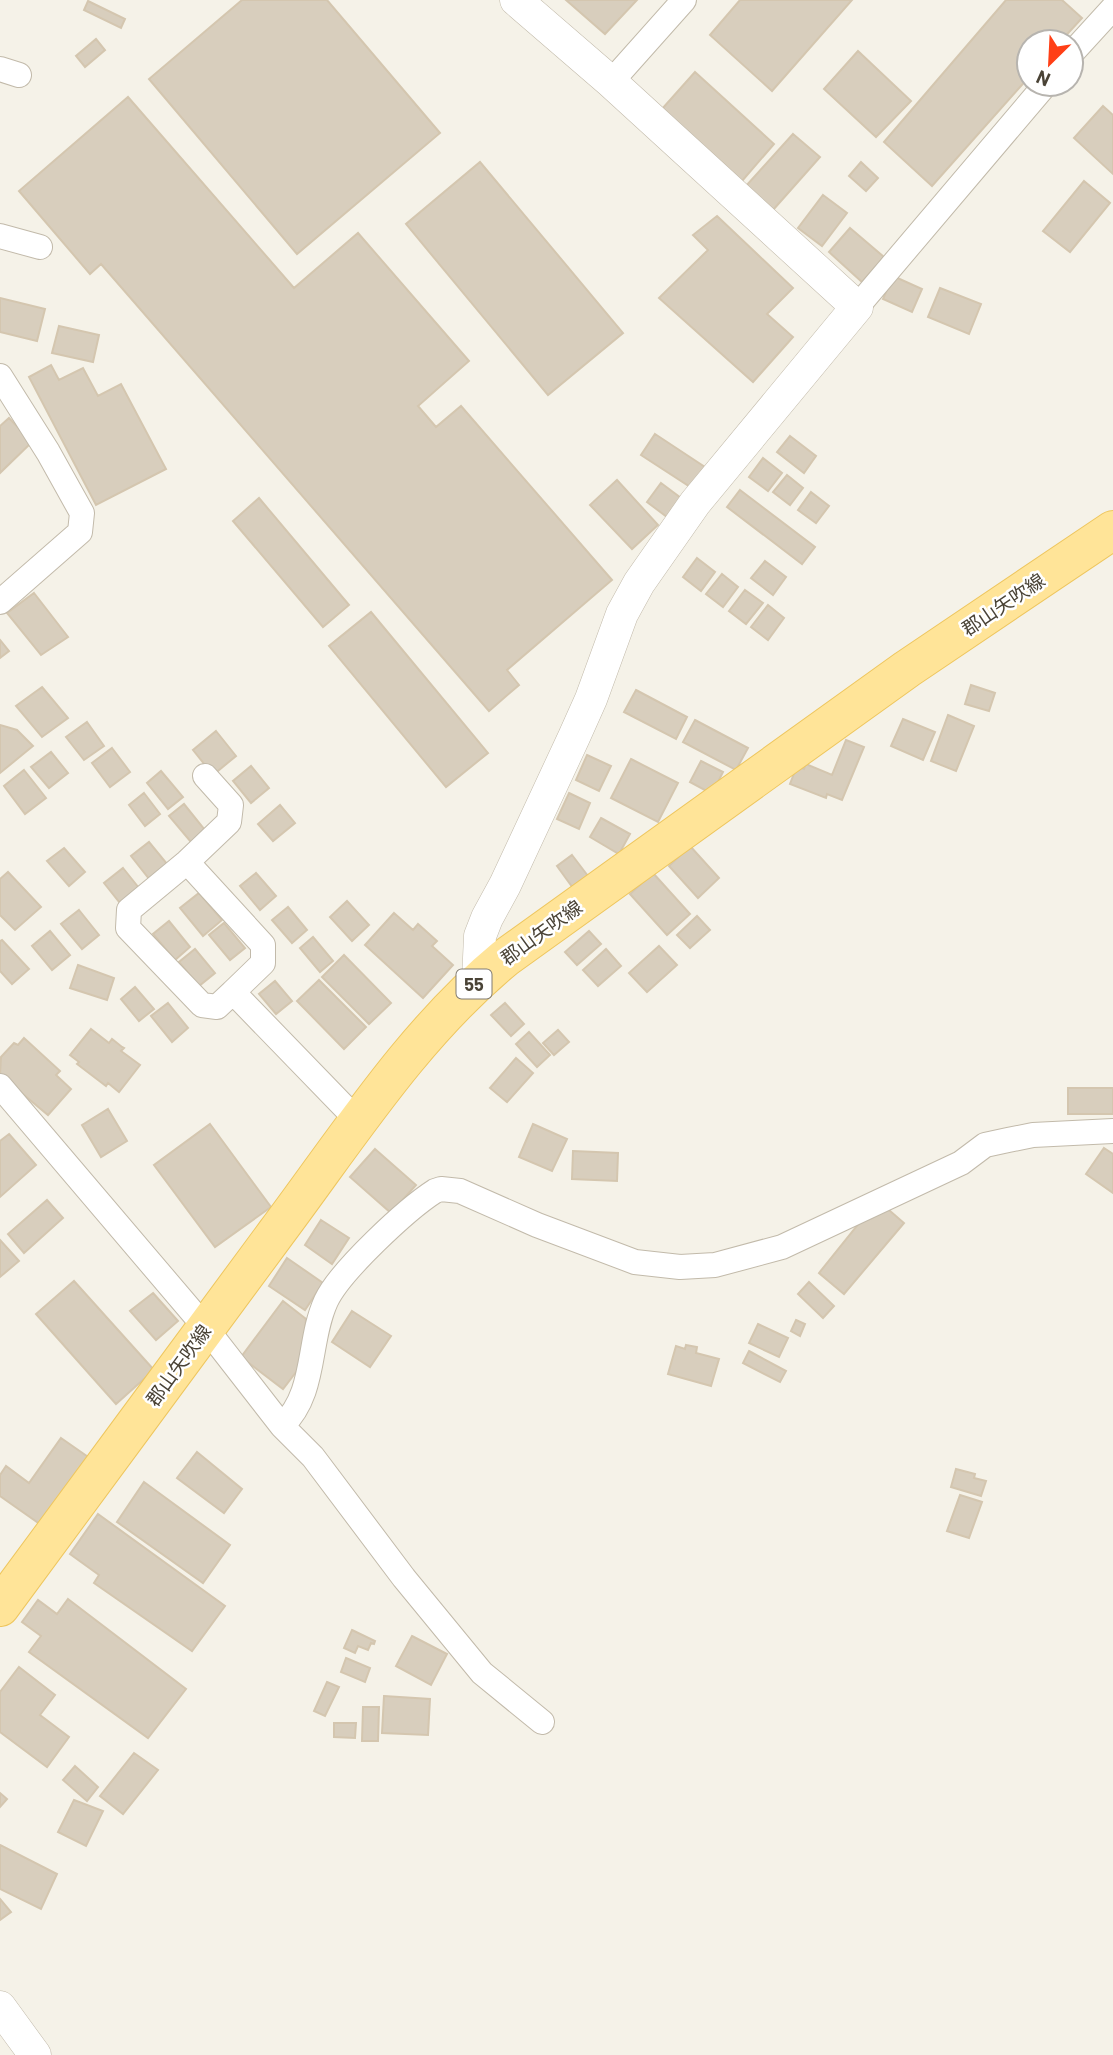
<svg xmlns="http://www.w3.org/2000/svg" width="1113" height="2055" viewBox="0 0 1113 2055" font-family="Barlow,'Noto Sans JP',sans-serif">
<style>
.building{fill:#d8cebd;stroke:#d4c6af;stroke-width:2}
.lines{fill:none;stroke-linecap:round;stroke-linejoin:round}
.minor-casing{stroke:#c2baaa;stroke-width:26}
.tertiary-casing{stroke:#c2baaa;stroke-width:33}
.primary-casing{stroke:#eec65e;stroke-width:40}
.minor{stroke:#fff;stroke-width:24}
.tertiary{stroke:#fff;stroke-width:32}
.primary{stroke:#ffe498;stroke-width:38}
.labels{text-anchor:middle;dominant-baseline:central;stroke-width:5;stroke-linejoin:round;paint-order:stroke}
.shield{fill:#fff;stroke:#807b72;stroke-width:2}
.shield-label{font-size:18px;font-weight:bold;fill:#4a4336}
.street-label{font-size:19px;fill:#4a4336;stroke:#fff}
</style>
<rect width="100%" height="100%" fill="#f5f2e8"/>
<!-- building -->
<path class="building" d="M242 0H327L440 133 297 254 149 79Z
M566 0H637L605 34Z
M740 0H852L772 91 710 35Z
M1006 0H1062L1082 18 1060 42H1029V77L932 186 884 142Z
M88 1 125 19 121 28 84 10Z
M96 39 105 50 85 67 76 56Z
M858 51 911 101 876 137 824 89Z
M695 72 774 144 742 181 662 109Z
M128 97 294 288 358 233 469 361 418 406 436 427 461 406 612 580 507 670 519 685 489 711 101 264 90 274 19 191Z
M1103 106 1113 115V174L1074 138Z
M793 134 820 157 773 210 746 186Z
M480 162 623 333 548 395 406 224Z
M861 162 878 178 866 191 849 176Z
M1084 181 1110 203 1070 252 1043 231Z
M823 195 847 213 822 246 798 228Z
M717 216 793 288 767 314 793 337 753 382 659 298 708 250 693 235Z
M850 228 884 257 862 282 829 252Z
M893 276 922 289 912 312 883 299Z
M940 288 981 304 969 334 928 317Z
M0 298 45 309 37 341 0 332Z
M59 326 99 335 93 362 52 353Z
M51 365 59 380 83 368 98 396 121 384 166 469 96 505 29 377Z
M9 418 32 442 0 473V426Z
M655 434 708 469 695 490 641 455Z
M790 436 816 456 804 473 777 452Z
M763 458 782 473 768 491 749 477Z
M787 475 803 488 790 505 773 492Z
M617 480 658 525 632 549 590 505Z
M661 483 689 504 675 523 647 502Z
M740 490 815 547 802 564 727 507Z
M811 492 829 506 816 523 798 510Z
M259 498 349 605 323 627 233 521Z
M697 558 715 572 701 591 683 577Z
M765 561 786 577 773 595 751 578Z
M722 574 738 587 723 607 706 594Z
M745 590 763 603 746 624 729 611Z
M34 593 68 637 41 655 7 613Z
M768 605 784 618 768 640 751 627Z
M371 612 488 753 446 787 329 646Z
M0 640 9 651 0 658Z
M971 685 995 693 989 711 965 704Z
M42 687 68 718 42 737 16 706Z
M636 690 687 717 676 739 624 712Z
M948 715 974 726 956 771 931 761Z
M903 719 935 732 923 760 891 746Z
M695 720 748 748 736 770 683 742Z
M87 722 104 746 84 760 66 737Z
M0 725 17 730 33 746 0 773Z
M216 731 236 756 213 775 193 750Z
M846 740 864 747 842 800 827 794 826 798 790 784 797 766 804 769 806 764 832 775Z
M112 748 130 772 110 787 92 763Z
M51 752 68 773 49 788 31 767Z
M587 755 611 766 599 791 576 780Z
M631 759 678 783 658 822 611 798Z
M701 761 723 772 712 794 690 782Z
M251 766 269 788 251 803 233 781Z
M24 770 46 798 25 814 4 786Z
M161 771 183 797 168 809 147 783Z
M144 793 160 814 145 826 129 805Z
M569 793 590 803 579 829 557 819Z
M184 804 205 830 191 842 169 816Z
M280 805 295 823 273 841 258 824Z
M601 818 630 834 619 854 590 837Z
M149 842 168 865 150 880 131 856Z
M690 846 719 878 698 898 669 866Z
M64 848 85 872 69 886 47 861Z
M572 855 588 876 573 888 557 866Z
M123 868 139 888 120 903 104 883Z
M8 872 41 907 15 930 0 915V879Z
M256 873 276 896 260 910 240 886Z
M653 873 690 914 667 935 630 894Z
M199 893 222 920 203 936 180 908Z
M347 901 369 925 352 941 330 917Z
M288 907 307 930 292 943 272 920Z
M79 910 99 935 82 949 61 924Z
M394 913 413 930 418 924 437 941 432 946 453 965 423 998 365 945Z
M697 916 710 930 690 948 677 935Z
M169 921 190 947 175 960 153 934Z
M224 923 245 948 230 960 209 935Z
M50 931 70 955 52 970 32 946Z
M589 931 601 944 577 965 565 952Z
M313 937 333 961 320 972 300 948Z
M2 940 29 969 12 984 0 971V941Z
M659 946 677 965 647 992 629 973Z
M195 949 215 973 199 986 179 962Z
M606 949 621 966 598 986 583 970Z
M344 955 391 1003 369 1024 322 977Z
M78 965 114 978 107 1000 70 988Z
M319 980 366 1027 344 1049 297 1001Z
M275 981 292 1001 276 1014 259 994Z
M135 987 154 1009 139 1021 121 999Z
M168 1003 188 1028 172 1042 151 1016Z
M505 1003 524 1024 511 1036 491 1015Z
M91 1029 109 1043 112 1039 122 1047 124 1048 121 1051 140 1065 119 1092 108 1083 106 1086 77 1064 79 1062 70 1055Z
M558 1030 569 1042 554 1055 543 1043Z
M529 1032 550 1055 537 1067 516 1044Z
M24 1038 60 1071 56 1075 71 1089 48 1115 0 1075 1 1057 14 1043 18 1045Z
M516 1058 533 1073 507 1102 490 1088Z
M1068 1088H1113V1114H1068Z
M108 1109 127 1141 101 1157 82 1125Z
M210 1124 271 1207 215 1247 154 1165Z
M533 1124 567 1139 552 1171 519 1157Z
M9 1134 36 1165 0 1197V1141Z
M1104 1148 1113 1154V1193L1086 1174Z
M375 1149 416 1185 391 1213 350 1177Z
M573 1151 618 1153 617 1181 572 1179Z
M47 1200 63 1218 24 1253 8 1234Z
M882 1204 904 1223 844 1294 819 1273 868 1212Z
M321 1220 349 1238 332 1264 305 1245Z
M0 1240 19 1261 0 1277Z
M287 1258 323 1283 305 1310 269 1286Z
M74 1281 154 1370 116 1404 36 1314Z
M809 1282 834 1306 823 1318 798 1294Z
M153 1293 178 1321 156 1340 130 1311Z
M283 1301 306 1319 303 1363 283 1389 241 1357Z
M352 1311 391 1336 370 1367 332 1342Z
M796 1320 805 1324 800 1336 791 1331Z
M758 1324 788 1338 779 1357 749 1343Z
M686 1345 697 1347 696 1353 719 1359 711 1386 668 1374 676 1346 685 1349Z
M749 1351 786 1371 780 1382 743 1363Z
M61 1438 91 1459 44 1527 0 1496V1475L6 1466 29 1483Z
M197 1452 242 1489 224 1513 177 1478Z
M956 1469 975 1474 974 1478 986 1481 981 1496 951 1487Z
M144 1482 230 1545 203 1583 117 1522Z
M960 1495 982 1502 969 1538 947 1531Z
M98 1514 225 1606 192 1651 94 1583 99 1575 70 1554Z
M68 1599 186 1689 148 1738 29 1652 41 1636 22 1622 38 1600 57 1614Z
M352 1630 375 1641 374 1644 371 1643 368 1650 358 1646 355 1653 344 1648Z
M412 1636 447 1654 431 1685 396 1666Z
M346 1658 370 1668 365 1682 341 1672Z
M19 1667 55 1695 40 1715 69 1737 47 1767 0 1732V1692Z
M327 1682 339 1687 325 1716 314 1711Z
M384 1696 430 1699 428 1735 382 1733Z
M363 1707H379L378 1741H362Z
M334 1723H356L355 1738 334 1737Z
M134 1753 158 1770 123 1814 100 1796Z
M75 1766 98 1787 87 1801 63 1780Z
M0 1793 7 1799 0 1807Z
M74 1800 103 1811 86 1846 58 1832Z
M0 1845 57 1874 41 1909 0 1889Z
M0 1899 11 1912 0 1920Z"/>
<g class="lines">
<!-- minor casing -->
<g class="minor-casing">
<path id="minor" d="M1071 54 1113 8
M0 69 19 75
M611 82 684 0
M0 236 40 247
M857 307 1046 84
M0 376 48 452 82 513 80 532 0 602
M205 776 231 805 229 822 187 862 129 910 128 928 202 1005 217 1007 233 992
M187 862 263 945V963L233 992 357 1120
M0 1086 205 1327 282 1426 313 1457 404 1578 482 1673 542 1722
M282 1426C317 1392 307 1343 326 1301 340 1271 407 1209 435 1191L441 1189 460 1191 537 1225 635 1262 680 1267 715 1265 782 1247 961 1163 985 1145 1008 1140 1033 1135 1113 1131"/>
</g>
<!-- tertiary casing -->
<g class="tertiary-casing">
<path id="tertiary" d="M478 980 480 936 487 918 505 885 574 737 591 699 622 614 639 583 695 503 857 307 611 82 516 0
M0 2007 35 2055"/>
</g>
<!-- primary casing -->
<g class="primary-casing">
<path id="primary" d="M0 1607C92 1482 184 1358 276 1233 348 1137 412 1035 505 958L907 669 1113 530"/>
</g>
<!-- minor -->
<use href="#minor" class="minor"/>
<!-- tertiary -->
<use href="#tertiary" class="tertiary"/>
<!-- primary -->
<use href="#primary" class="primary"/>
</g>
<g class="labels">
<!-- shield labels -->
<rect class="shield" x="456.5" y="969.5" width="35" height="29" rx="5"/>
<g class="shield-label">
<text x="474" y="984">55</text>
</g>
<!-- street labels -->
<g class="street-label">
<text transform="translate(1003 604) rotate(-34)">郡山矢吹線</text>
<text transform="translate(541 932) rotate(-36)">郡山矢吹線</text>
<text transform="translate(178 1365) rotate(-54)">郡山矢吹線</text>
</g>
</g>
<!-- north arrow -->
<g transform="translate(1050 63) rotate(204)"><circle r="33" fill="#ffffff" stroke="#b7b4af" stroke-width="2"/>
<path d="M0-5L12 26L0 18L-12 26Z" fill="#ff3f16"/>
<text y="-10" font-size="19" font-weight="bold" text-anchor="middle" fill="#4a4336">N</text>
</g>
</svg>
